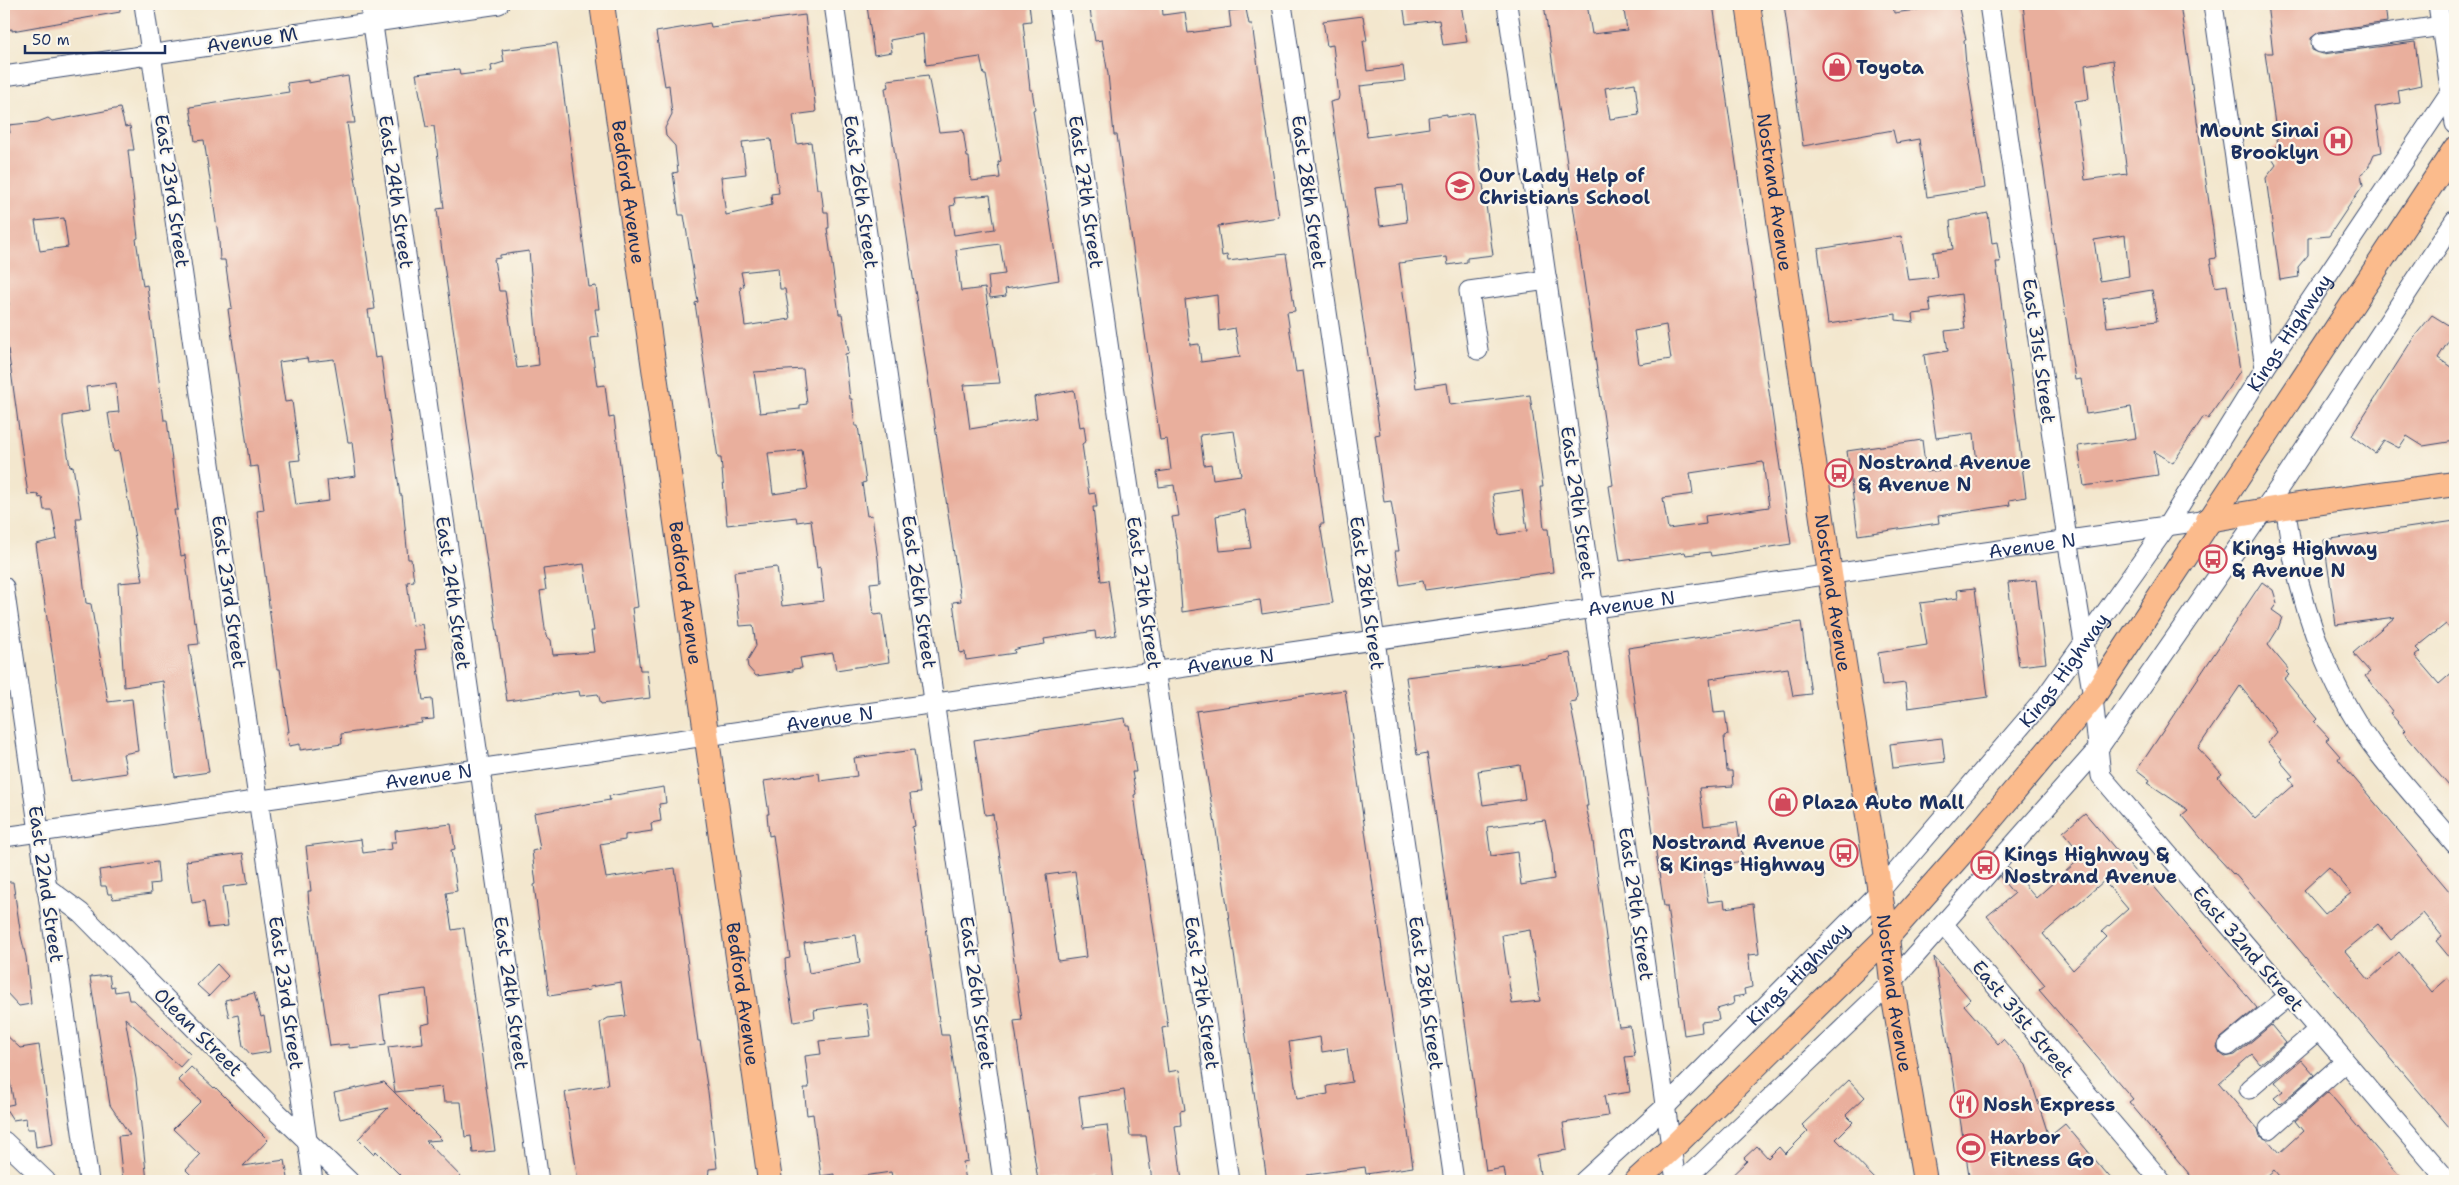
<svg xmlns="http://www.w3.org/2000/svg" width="2459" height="1185" viewBox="0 0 2459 1185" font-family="'Shantell Sans',sans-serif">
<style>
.building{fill:#e9af9d;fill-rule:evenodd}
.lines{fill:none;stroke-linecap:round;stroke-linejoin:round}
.minor-casing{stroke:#3b4b6f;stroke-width:21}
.major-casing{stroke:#3b4b6f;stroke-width:26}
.minor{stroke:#fff;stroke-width:19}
.major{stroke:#fbbb8c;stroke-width:24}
.labels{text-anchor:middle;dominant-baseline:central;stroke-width:4.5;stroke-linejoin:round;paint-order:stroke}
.street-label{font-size:19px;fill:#1b2f5e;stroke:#fbf7ec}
.poi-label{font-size:19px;font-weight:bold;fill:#1b2f5e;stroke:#fbf7ec;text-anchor:start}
</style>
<rect width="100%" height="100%" fill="#fbf7ec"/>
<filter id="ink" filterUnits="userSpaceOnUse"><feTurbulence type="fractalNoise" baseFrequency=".02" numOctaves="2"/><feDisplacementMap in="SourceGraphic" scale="10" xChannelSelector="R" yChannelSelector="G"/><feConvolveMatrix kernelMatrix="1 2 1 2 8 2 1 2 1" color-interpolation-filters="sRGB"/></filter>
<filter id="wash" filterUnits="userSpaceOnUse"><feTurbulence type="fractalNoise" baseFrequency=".0096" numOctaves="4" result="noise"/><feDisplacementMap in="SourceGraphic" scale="20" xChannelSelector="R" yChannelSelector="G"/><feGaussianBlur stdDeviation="1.12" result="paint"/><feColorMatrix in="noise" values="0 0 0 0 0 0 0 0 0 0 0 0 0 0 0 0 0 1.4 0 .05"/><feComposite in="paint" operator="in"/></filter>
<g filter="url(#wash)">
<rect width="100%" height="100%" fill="#f3e7ce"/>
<g id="blocks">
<!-- building -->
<path class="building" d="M4 4H120V12L12 31V29L4 30Z
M882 4H1029L1031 21 1023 22 1030 90H1032L1035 109 1033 110 1059 280 1005 289 1006 296 990 298 988 276 1005 274 1000 244 956 250 961 291 985 288 1000 383 964 385 970 429 1037 418 1034 397 1074 390 1080 427 1084 426 1086 441 1082 444 1089 494 1095 493 1097 507H1093L1101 581 1108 580 1116 635 1096 639 1095 631 1044 639 1045 644 1020 648 1014 650 1015 653 966 660 965 652 960 653 953 602 961 601 885 88 889 87 888 80 928 75 939 132 963 130 967 157H969L971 181 1000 178 998 162 1001 161 986 75H984L980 57 926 65 923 34 890 40 892 52 874 55 867 6ZM990 195 995 229 954 235 950 206 955 205 954 198Z
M1089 4H1162L1163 15 1185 12 1188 33 1231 27 1229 11 1246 9 1249 24H1252L1279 217 1218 226 1222 256 1227 255 1228 261 1286 254 1295 311 1287 312 1296 372 1303 371 1324 524H1320L1333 603 1262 614 1260 600 1182 612 1178 551 1172 517 1179 516 1174 485 1159 487 1157 472 1171 470 1167 439 1160 440 1117 135H1114L1108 74 1102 40 1095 41ZM1217 295 1219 331 1235 328 1240 357 1201 362 1199 344 1190 345 1185 300ZM1234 431 1241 475 1213 479 1211 464 1204 465 1200 435ZM1245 510 1251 548 1220 551 1216 516Z
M1403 4H1461L1467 42 1443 45 1439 20 1406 24Z
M1544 4H1587L1592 34 1627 30 1623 4H1713L1791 544 1711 556 1710 552 1686 555 1685 552 1620 561 1609 486 1613 485 1605 426ZM1635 83 1639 115 1610 119 1605 88ZM1666 325 1671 359 1639 364 1634 331ZM1763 462 1769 507 1705 516 1706 524 1668 529 1663 498 1693 494 1690 473Z
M1784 4H1889L1890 7 1893 6 1894 13 1958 4 1966 40H1964L1966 65 1985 188 1927 197 1919 139 1896 143 1893 130 1803 146Z
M2023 4H2180L2213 230 2216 258 2210 259 2215 287 2227 285 2240 371 2208 419 2204 416 2173 463 2154 451 2158 475 2084 486 2078 446 2136 438 2131 407 2086 414 2081 379 2075 380 2032 90ZM2113 60 2127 174 2085 180 2075 101 2089 99 2085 65ZM2125 235 2129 276 2100 281 2094 240ZM2152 290 2157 321 2107 327 2103 298Z
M2267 4H2385L2387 22 2319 32 2311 38 2312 50 2323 54 2415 42 2421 85 2398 90 2400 103 2375 107 2382 152 2374 154 2368 168 2361 174 2363 185 2329 236 2308 238V255L2298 267 2299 277 2280 280 2266 178 2276 165 2268 152 2278 145 2265 53H2273Z
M805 15 816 112 793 115 797 144 811 142 817 189H821L824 212H828L829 228H827L839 314H842L849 353 845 354 850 399H852L855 426H858L866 482 862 483 867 516 872 515 878 559 880 582 870 583 874 615 882 614 889 662 836 670 833 653 800 658 802 668 793 669V671L756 676 748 667 747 661 756 646 753 625 740 626 734 572 777 567 782 606 824 601 820 567 817 568 811 520 797 522 796 517 727 525 721 458H718L695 303 698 302 684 215H679L673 173 678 172 675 146 666 136 665 128 672 114 669 85 665 86 656 32 710 23 711 27ZM771 139 779 193 771 194 772 205 726 215 721 177 746 174 742 142ZM778 268 780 289H785L790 319 745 326 740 287 744 286 741 272ZM803 369 807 404 800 405V409L760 413 754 372ZM802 450 808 489 773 494 768 453Z
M1363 16 1367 41H1363L1367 71 1403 66 1405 81 1360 86 1367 137 1429 128 1428 117 1447 114V117L1473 113 1493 255 1467 258V262L1448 265 1447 257 1399 263 1416 388 1447 383 1450 405 1530 395 1543 487H1540L1544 529H1548L1553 572 1425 590 1423 581 1400 585 1395 551H1399L1392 507 1391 501 1384 502 1375 435 1380 434 1332 115 1330 102 1338 100 1339 96 1333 45 1327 46 1323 21ZM1403 185 1407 222 1380 226 1375 188ZM1522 490 1527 531 1499 535 1493 494Z
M557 43 589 287 596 286 599 309H595L599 337 591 338V342L597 386 605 385 609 418 614 417 638 607 632 608 640 670H647L650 698 601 704 598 694 580 696 579 691 507 701 441 244 437 209 444 208 434 126 426 127 416 74 459 69 460 75 492 71 491 66 504 62 502 50ZM529 251 539 365 517 368 505 291H499L494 259 500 258V255ZM584 564 594 631H591L594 652 553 655 551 640 546 636 540 591 546 590 543 569Z
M348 76 355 123H347L375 309 368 310 375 358 381 357 400 495H402L408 559H411L414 581 407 582 413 626 422 624 426 649 415 650 423 700 432 699 434 719 421 720 422 723 341 734 342 744 300 750V744L289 746 287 732H289L280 669H277L257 511 264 510 258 466 250 467 228 309 232 308 225 260H220L219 241 204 140 195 141 190 107 289 92 287 83 308 80V83ZM307 358 308 362 334 359 348 442H352L356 476 327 480 329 501 296 505 290 461 300 460 292 401 285 402 279 362Z
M120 108 125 127 130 126 134 150H128L138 238 136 239 143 286 147 285 164 420H167L178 510H174L181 556 185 555 194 622 196 621 199 644 189 645 209 772 175 777 163 681 124 687 118 583 143 581 119 451 114 452 108 413 119 412 116 383 86 387 89 411 63 416V424L70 467 73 466 81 518H76L86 603 91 604 108 702 132 699 138 751 123 754 127 773 71 781 36 544 57 539 52 510H44L42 497 39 498 38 494 28 495 4 320V305H9L4 270V186H9L4 134 10 133 9 125 38 122 48 118 52 121ZM64 218 68 247 40 251 35 221Z
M1988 213 1992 243 1997 242 2000 262H1996L2026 497 2009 500 2010 505 1938 516 1939 523 1858 535 1847 451 1922 440 1926 472 1977 465 1974 433 1936 438 1924 355 1948 351 1945 331 1965 329 1961 294 1929 299 1931 312 1913 314 1914 322 1896 320V314L1828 324 1818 249 1901 236 1908 280 1937 277 1933 252 1953 249 1950 221Z
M2432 315 2453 328 2448 335 2451 337 2438 358 2455 370V441L2423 446 2407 436 2399 448 2384 440 2375 453 2352 436 2354 431 2414 337Z
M2455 521V635L2446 624 2416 648 2420 652 2415 656 2439 684 2455 670V793L2403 732 2405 730 2390 713 2393 711 2365 676 2370 672 2353 653 2395 617 2336 625 2324 540Z
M2036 580 2046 663 2019 666 2008 583Z
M2262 582 2273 590 2277 603 2272 610 2282 617 2278 629 2268 645 2289 670 2286 672 2289 675 2284 679 2317 719 2314 722 2329 738 2326 740 2340 756 2338 759 2455 898V964L2436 941 2442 936 2423 913 2391 940 2378 924 2345 951 2369 980 2399 952 2432 992 2448 978 2455 986V1134L2234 873 2233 874 2209 848 2182 815 2188 810 2148 783 2150 780 2137 770ZM2240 686 2277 732 2268 743 2282 759 2280 761 2293 776 2289 779 2294 785 2255 819 2218 777 2222 774 2198 748ZM2329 867 2351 893 2325 914 2304 890Z
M1975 588 1988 697 1908 708 1905 683 1882 686 1878 653 1927 645 1920 603 1958 598 1957 590Z
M1801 622 1811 694 1793 696 1788 668 1710 679 1714 713 1725 712 1728 735 1724 736 1727 771H1732L1733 786 1699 788 1704 826 1737 822 1743 861 1703 867 1708 902 1724 900 1725 908 1753 904 1759 954 1748 955 1752 987 1744 989 1745 995 1733 997 1734 1004 1717 1009 1719 1020 1701 1022 1702 1032 1684 1035 1667 906H1664L1645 779 1628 648Z
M1570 653 1577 695 1576 701 1570 702 1583 768 1588 806H1586L1592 834 1615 1004 1619 1027 1630 1026 1635 1056 1625 1057 1630 1092 1604 1096 1608 1116 1563 1123 1567 1150 1537 1155 1541 1181H1506L1504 1168 1486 1171 1427 753 1417 755 1406 677 1549 659 1548 657ZM1520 765 1525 799 1483 805 1478 771ZM1545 820 1552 853 1554 879 1521 885 1517 852 1491 856 1487 827ZM1530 930 1540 1001 1512 1004 1502 935Z
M1345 690 1413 1167 1366 1174 1365 1167 1307 1175 1308 1181H1267L1216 830 1196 711ZM1320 1037 1322 1052 1347 1048 1352 1082 1327 1086 1328 1094 1297 1099 1289 1042Z
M1125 718 1126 725H1129L1136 772H1132L1136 794 1134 795 1168 1027 1162 1028 1168 1072 1179 1070 1185 1110 1180 1111 1181 1125 1175 1126 1182 1181H1152L1146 1136H1130L1124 1090 1079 1097 1083 1128 1107 1125 1114 1181H1098L1097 1175 1038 1181 1014 1021 1022 1020 999 851 993 814 985 815 974 740ZM1075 871 1086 957 1058 961 1046 875Z
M1942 738 1945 762 1893 768 1890 744Z
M914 750 920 793 910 794 915 826 912 827 941 1035H949L968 1161 963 1162 966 1181H893L891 1172 835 1180 834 1174 821 1176 813 1114 807 1115 804 1088H809L805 1056 821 1054 819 1041 871 1036 866 1003 814 1010 815 1018 794 1022 786 973 785 959 790 958 785 920 773 835 769 836 767 814H769L764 781 819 773 820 781 857 776 854 758ZM856 935 860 963 809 973 804 943Z
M664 787 666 803 659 804 661 821 651 823 652 831 625 835V840L600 844 606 878 675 868 698 1041H700L708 1092 717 1168 709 1169 708 1179 692 1181H578L565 1092 608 1085 600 1023 608 1018 626 1016 621 982 589 987 590 990 549 996 534 885 536 884 532 851 540 849 534 813 610 800 609 796Z
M2085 813 2147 886 2151 883 2257 1008 2221 1038 2217 1047 2220 1053 2225 1057 2235 1055 2271 1025 2286 1043 2260 1064 2252 1054 2219 1083 2258 1129 2260 1136 2268 1140 2279 1153 2303 1131 2295 1121 2328 1092 2404 1181H2283L2274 1170 2261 1181H2195L2129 1102 2133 1099 2039 990 2045 985 1987 916 2014 894 2000 877 2009 867 2036 898 2083 856 2063 832ZM2104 881 2128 909 2102 932 2107 937 2073 970 2043 934Z
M451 824 455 849 451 850 457 891 446 893 452 930 464 928 495 1151 473 1153 471 1136 465 1137 461 1102H444L442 1087 395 1092 388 1047 423 1043 421 1025 430 1023 426 989 380 995 386 1044 349 1048V1044L330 1046 309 906 308 891H311L306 846 361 839 363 853 392 849 391 842H396L395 831Z
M243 853 248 884 223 887 228 926 208 928 204 901 192 903 186 861Z
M157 862 159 883 150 884 151 894 113 899 112 894H108L106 886H101L99 870Z
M4 882H13L21 936 26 957 31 1004 19 1006 4 990Z
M1934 957 1970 999 1964 1005 1998 1044 2003 1039 2026 1065 2049 1137 2065 1124 2113 1181H1970Z
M217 964 228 976 209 996 197 985Z
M109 975 111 987 114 986 115 992 127 990 129 1000H134L191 1055 180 1067 125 1018 136 1079 147 1181H123L118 1136 130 1135 110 1105 90 977Z
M254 993 261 1017 264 1016 270 1052 251 1055 243 1046 238 1015 229 1017 225 1000Z
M4 1033 20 1048 39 1045 53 1144 36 1147 34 1129H27L26 1118 13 1120 4 1106 14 1104 8 1071 4 1072Z
M2301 1060 2314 1075 2280 1104 2274 1098 2283 1091 2275 1082Z
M191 1067 214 1088 215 1087 268 1140 243 1166 285 1160 288 1178 285 1179V1181H197L186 1170 200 1155 173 1129 201 1101 178 1080Z
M1849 1080 1865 1097 1846 1115 1853 1122 1836 1139 1877 1181H1726L1747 1161 1744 1158 1757 1146 1768 1158 1779 1147 1785 1154 1808 1131 1802 1125Z
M384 1082 442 1140 426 1141 465 1181H406L376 1151 373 1154 358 1139 388 1108 340 1119 334 1093Z"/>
</g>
</g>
<g filter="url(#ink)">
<use href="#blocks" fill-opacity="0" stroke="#3b4b6f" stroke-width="1"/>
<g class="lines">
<!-- minor casing -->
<g class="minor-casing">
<g id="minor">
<path d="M144 4 313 1181"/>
<path d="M370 4 539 1181"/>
<path d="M834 4 1003 1181"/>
<path d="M1059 4 1229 1181"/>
<path d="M1282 4 1454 1181"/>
<path d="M1507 4 1676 1181"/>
<path d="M1989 4 2067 539 2093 697 2101 776 2448 1181"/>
<path d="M2213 4 2265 368"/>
<path d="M2438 4 2455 124"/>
<path d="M2321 43 2442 26"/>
<path d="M4 76 499 4"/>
<path d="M1478 350 1469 291 1547 280"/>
<path d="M2285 507C2288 523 2290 540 2293 556 2307 624 2335 698 2379 754 2403 785 2430 814 2455 844"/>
<path d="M4 587 89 1181"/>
<path id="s1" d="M4 837 2208 520"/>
<path d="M46 887 81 913 276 1111 349 1181"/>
<path d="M1944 925 2161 1181"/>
<path d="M2228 1046 2289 996"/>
<path d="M2249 1089 2318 1030"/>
<path d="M2269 1129 2345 1062"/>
<path d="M4 1141 46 1181"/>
<path id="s2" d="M1584 1181 1665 1107 1880 891 2041 703 2167 526 2265 368 2455 85"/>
<path d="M1683 1181 1892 982 2098 749 2285 479 2455 220"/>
</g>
</g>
<!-- major casing -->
<g class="major-casing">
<g id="major">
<path id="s3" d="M602 4 770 1181"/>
<path id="s4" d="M1748 4 1830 574 1887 937 1894 999 1925 1181"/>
<path d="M2208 520 2285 507 2455 484"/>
<path d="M1636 1181 1671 1149 1887 937 1981 831 2093 697 2455 149"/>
</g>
</g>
<!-- minor -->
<use href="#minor" class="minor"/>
<!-- major -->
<use href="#major" class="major"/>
</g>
</g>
<!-- icons -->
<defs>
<g id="shop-ring" transform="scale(1.4375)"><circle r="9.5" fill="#fbf7ec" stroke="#d1495b" stroke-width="1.5"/><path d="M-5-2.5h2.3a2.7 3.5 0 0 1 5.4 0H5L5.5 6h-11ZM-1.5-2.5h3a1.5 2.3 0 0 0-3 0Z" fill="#d1495b"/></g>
<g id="hospital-ring" transform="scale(1.4375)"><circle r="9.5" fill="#fbf7ec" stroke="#d1495b" stroke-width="1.5"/><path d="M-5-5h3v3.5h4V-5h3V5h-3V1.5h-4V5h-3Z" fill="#d1495b"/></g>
<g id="school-ring" transform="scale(1.4375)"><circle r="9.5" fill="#fbf7ec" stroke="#d1495b" stroke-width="1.5"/><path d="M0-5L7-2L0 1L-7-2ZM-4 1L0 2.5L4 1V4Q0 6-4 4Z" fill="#d1495b"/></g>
<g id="bus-ring" transform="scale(1.4375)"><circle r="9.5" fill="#fbf7ec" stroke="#d1495b" stroke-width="1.5"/><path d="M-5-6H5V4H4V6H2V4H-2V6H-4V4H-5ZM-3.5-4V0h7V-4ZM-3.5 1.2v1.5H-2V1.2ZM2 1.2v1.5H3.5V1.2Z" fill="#d1495b"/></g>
<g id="restaurant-ring" transform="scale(1.4375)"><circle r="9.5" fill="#fbf7ec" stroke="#d1495b" stroke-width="1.5"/><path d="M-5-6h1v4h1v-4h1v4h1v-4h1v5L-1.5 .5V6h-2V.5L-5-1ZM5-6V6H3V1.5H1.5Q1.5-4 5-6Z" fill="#d1495b"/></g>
<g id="stadium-ring" transform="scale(1.4375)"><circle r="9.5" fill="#fbf7ec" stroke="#d1495b" stroke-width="1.5"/><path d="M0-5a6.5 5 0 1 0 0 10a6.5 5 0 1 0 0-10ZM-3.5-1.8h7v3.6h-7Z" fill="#d1495b"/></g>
</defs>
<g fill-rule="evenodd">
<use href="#shop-ring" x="1837" y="67"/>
<use href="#hospital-ring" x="2338" y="141"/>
<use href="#school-ring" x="1460" y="186"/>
<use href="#bus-ring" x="1839" y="473"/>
<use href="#bus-ring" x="2213" y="559"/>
<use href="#shop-ring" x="1783" y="802"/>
<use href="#bus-ring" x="1844" y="853"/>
<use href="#bus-ring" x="1985" y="865"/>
<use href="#restaurant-ring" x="1964" y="1104"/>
<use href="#stadium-ring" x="1971" y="1148"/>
</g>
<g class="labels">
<!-- street labels -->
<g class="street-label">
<text transform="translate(252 40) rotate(-8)">Avenue M</text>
<text transform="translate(172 191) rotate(82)">East 23rd Street</text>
<text transform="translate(396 192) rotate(82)">East 24th Street</text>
<text stroke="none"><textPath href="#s3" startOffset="190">Bedford Avenue</textPath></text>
<text transform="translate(861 192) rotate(82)">East 26th Street</text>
<text transform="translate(1086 192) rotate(82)">East 27th Street</text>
<text transform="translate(1309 192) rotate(82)">East 28th Street</text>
<text stroke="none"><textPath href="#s4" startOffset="190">Nostrand Avenue</textPath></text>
<text stroke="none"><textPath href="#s2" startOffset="1108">Kings Highway</textPath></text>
<text transform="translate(2039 351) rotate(82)">East 31st Street</text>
<text transform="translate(1578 503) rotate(82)">East 29th Street</text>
<text stroke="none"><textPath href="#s1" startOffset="2049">Avenue N</textPath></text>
<text transform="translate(229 592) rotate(82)">East 23rd Street</text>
<text transform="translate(919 592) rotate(82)">East 26th Street</text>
<text transform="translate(453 593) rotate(82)">East 24th Street</text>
<text stroke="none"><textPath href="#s3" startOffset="595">Bedford Avenue</textPath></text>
<text transform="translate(1144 593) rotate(82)">East 27th Street</text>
<text transform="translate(1367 593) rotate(82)">East 28th Street</text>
<text stroke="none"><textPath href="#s4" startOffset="595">Nostrand Avenue</textPath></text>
<text stroke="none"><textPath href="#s1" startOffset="1644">Avenue N</textPath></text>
<text stroke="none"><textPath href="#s1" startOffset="1239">Avenue N</textPath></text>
<text stroke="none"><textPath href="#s2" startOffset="702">Kings Highway</textPath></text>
<text stroke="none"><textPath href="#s1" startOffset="834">Avenue N</textPath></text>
<text stroke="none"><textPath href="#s1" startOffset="429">Avenue N</textPath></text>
<text transform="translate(46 884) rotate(82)">East 22nd Street</text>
<text transform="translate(1636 904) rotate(82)">East 29th Street</text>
<text transform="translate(2248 949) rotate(49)">East 32nd Street</text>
<text stroke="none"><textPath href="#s2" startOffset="298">Kings Highway</textPath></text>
<text transform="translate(286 993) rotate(82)">East 23rd Street</text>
<text transform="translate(511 993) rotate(82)">East 24th Street</text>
<text stroke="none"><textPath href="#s3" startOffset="1000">Bedford Avenue</textPath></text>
<text transform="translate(977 993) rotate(82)">East 26th Street</text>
<text transform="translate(1202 993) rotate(82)">East 27th Street</text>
<text transform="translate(1426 993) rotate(82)">East 28th Street</text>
<text stroke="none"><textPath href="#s4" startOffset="1000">Nostrand Avenue</textPath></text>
<text transform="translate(2023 1019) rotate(50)">East 31st Street</text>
<text transform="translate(198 1032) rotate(45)">Olean Street</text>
</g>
<!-- poi labels -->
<g class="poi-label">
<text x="1856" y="67">Toyota</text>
<text x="2319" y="130" text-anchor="end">Mount Sinai<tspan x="2319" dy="22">Brooklyn</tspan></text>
<text x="1479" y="175">Our Lady Help of<tspan x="1479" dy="22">Christians School</tspan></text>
<text x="1858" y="462">Nostrand Avenue<tspan x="1858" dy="22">&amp; Avenue N</tspan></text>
<text x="2232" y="548">Kings Highway<tspan x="2232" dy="22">&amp; Avenue N</tspan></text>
<text x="1802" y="802">Plaza Auto Mall</text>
<text x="1825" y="842" text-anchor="end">Nostrand Avenue<tspan x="1825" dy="22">&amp; Kings Highway</tspan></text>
<text x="2004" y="854">Kings Highway &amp;<tspan x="2004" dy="22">Nostrand Avenue</tspan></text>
<text x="1983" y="1104">Nosh Express</text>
<text x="1990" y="1137">Harbor<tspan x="1990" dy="22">Fitness Go</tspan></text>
</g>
</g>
<!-- margin -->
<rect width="2459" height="1185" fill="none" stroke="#fbf7ec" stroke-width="20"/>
<!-- scale -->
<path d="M25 45v8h140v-8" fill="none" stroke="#1b2f5e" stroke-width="2.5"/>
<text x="32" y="45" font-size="15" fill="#1b2f5e" stroke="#fbf7ec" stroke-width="4" paint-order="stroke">50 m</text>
</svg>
